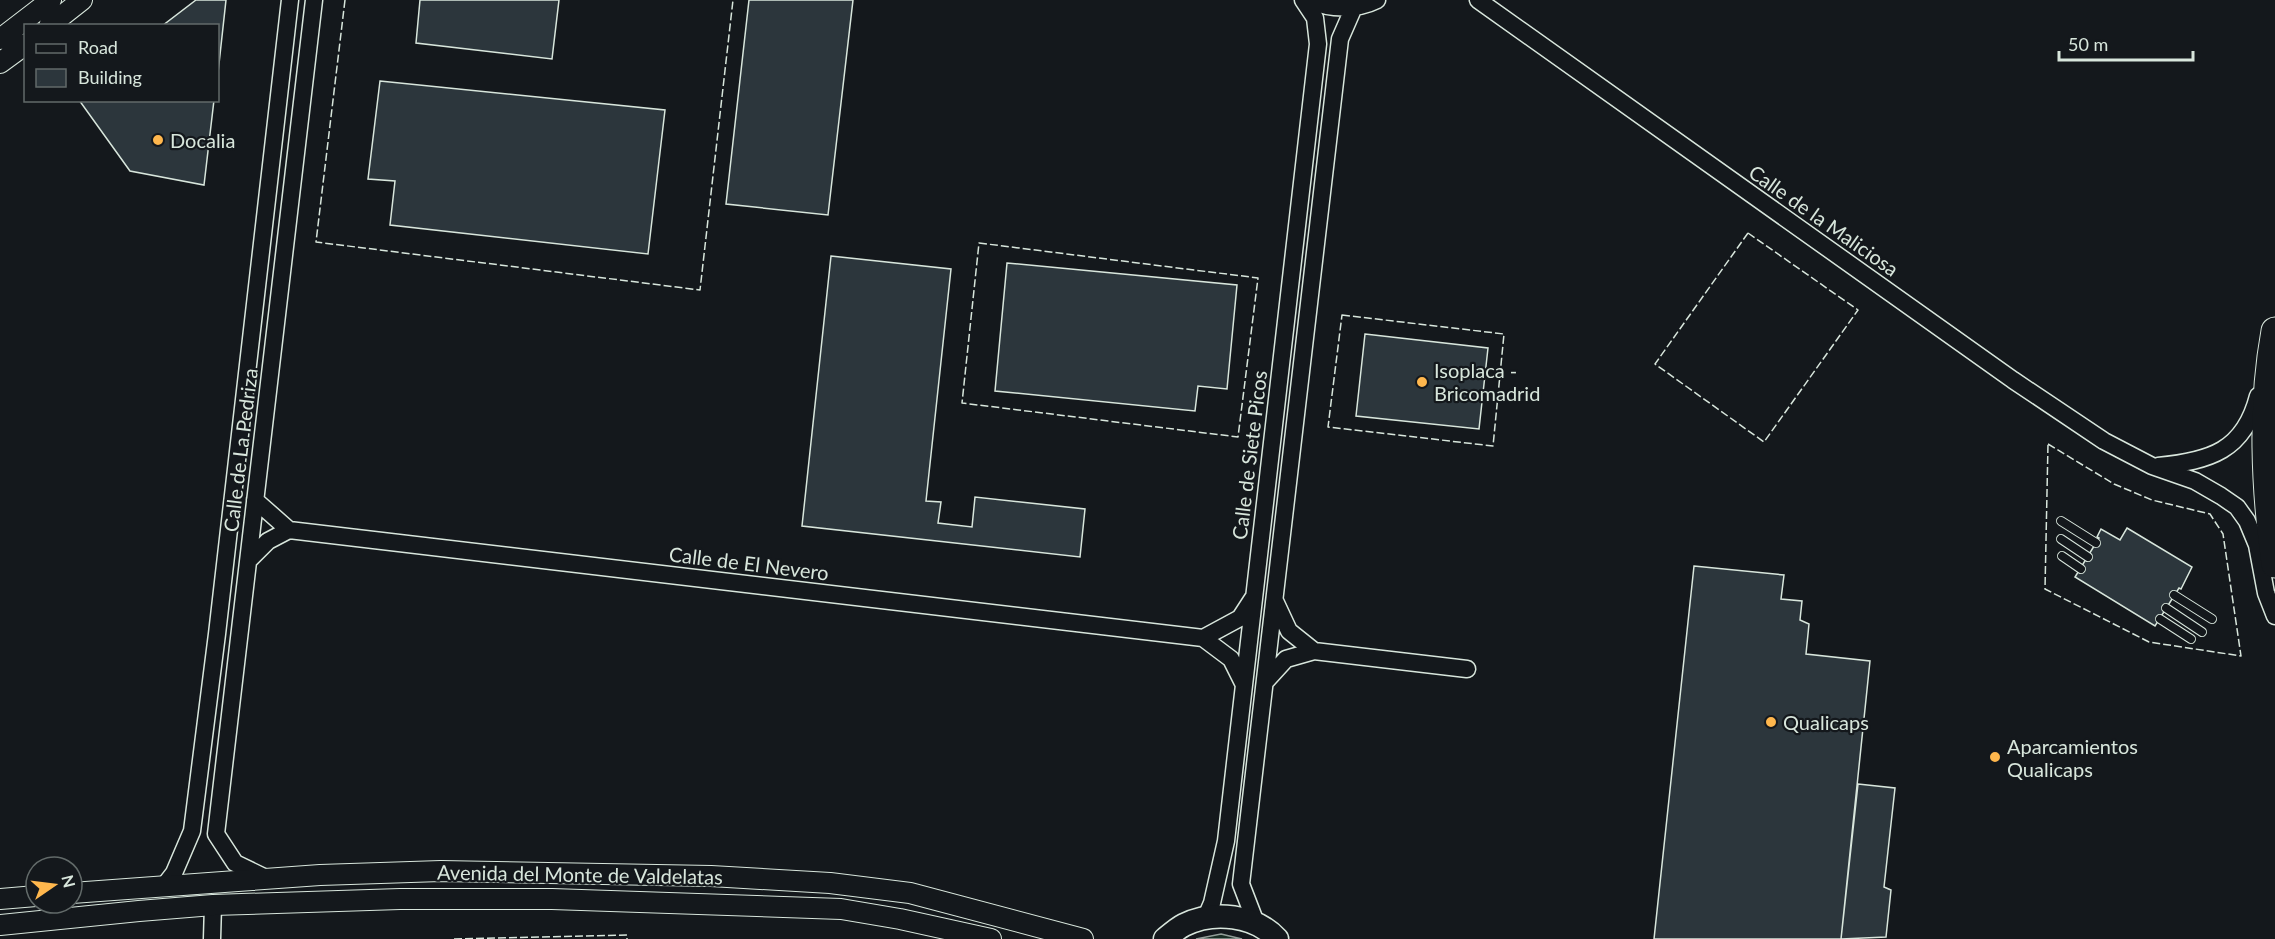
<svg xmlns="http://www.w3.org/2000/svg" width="2275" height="939" viewBox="0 0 2275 939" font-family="Lato,sans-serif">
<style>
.green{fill:#1a2d24;stroke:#939e99;stroke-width:1.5}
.building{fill:#2c363c;stroke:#d8e6dc;stroke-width:1.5}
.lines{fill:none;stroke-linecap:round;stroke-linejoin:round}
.service-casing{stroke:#d8e6dc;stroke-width:10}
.minor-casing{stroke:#d8e6dc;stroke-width:19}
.tertiary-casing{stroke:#d8e6dc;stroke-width:22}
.secondary-casing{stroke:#d8e6dc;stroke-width:25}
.trunk-casing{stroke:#d8e6dc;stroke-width:29}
.service{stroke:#14181c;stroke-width:8}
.minor{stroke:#14181c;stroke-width:16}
.tertiary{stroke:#14181c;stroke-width:20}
.secondary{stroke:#14181c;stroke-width:22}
.trunk{stroke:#14181c;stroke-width:27}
.fence{stroke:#d8e6dc;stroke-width:1.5;stroke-dasharray:8 3;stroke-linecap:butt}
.poi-dot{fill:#ffb74d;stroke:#14181c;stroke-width:2}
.labels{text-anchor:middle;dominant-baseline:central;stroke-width:4.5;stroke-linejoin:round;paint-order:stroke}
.poi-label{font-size:20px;fill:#d8e6dc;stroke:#14181c;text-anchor:start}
.street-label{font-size:20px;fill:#d8e6dc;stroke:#14181c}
</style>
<rect width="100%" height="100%" fill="#14181c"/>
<!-- green -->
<path class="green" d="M1221 934 1242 939H1196Z"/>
<!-- building -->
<path class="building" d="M196 0H226L218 73V26H162Z
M420 0H559L552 59 416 43Z
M749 0H853L828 215 726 204Z
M380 81 665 110 648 254 390 225 395 181 368 179Z
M79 100H214L204 185 130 171Z
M831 256 951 269 926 501 941 502 938 523 972 527 975 497 1085 509 1080 557 802 526Z
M1007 263 1237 285 1227 389 1198 386 1195 411 995 391Z
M1365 334 1488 348 1479 429 1356 416Z
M2127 528 2192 567 2181 589 2179 588 2155 626 2075 577 2099 538 2097 537 2101 529 2120 540Z
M1694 566 1784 575 1781 599 1802 601 1800 620 1809 624 1806 654 1870 661 1841 939H1654Z
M1858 784 1895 788 1884 887 1891 890 1886 937 1841 939Z"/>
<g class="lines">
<!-- service casing -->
<g class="service-casing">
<path id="service" d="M2061 521 2096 543
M2061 539 2088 557
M2062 556 2081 569
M2174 595 2212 619
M2166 608 2202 632
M2160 619 2191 639"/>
</g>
<!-- minor casing -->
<g class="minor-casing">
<path id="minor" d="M1310 0C1330 10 1357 10 1377 0
M1478 0 2013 380 2104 441 2152 466 2195 481 2221 496 2237 507 2247 521 2257 545 2266 593 2275 616
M2158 466C2210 461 2244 451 2258 396
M255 500 289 530 1203 638 1231 659 1244 685
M248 561 268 541 289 530
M1275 601 1289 631 1314 651
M1203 638 1240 618 1253 598
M1265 682 1286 659 1314 651 1467 669
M268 879 235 863 216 834 314 0
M164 886 174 873 192 831 217 634 290 0
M1206 917 1212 903 1226 841 1318 44 1315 18 1303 0
M1256 923 1241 884 1340 39 1354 7
M212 939 213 905"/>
</g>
<!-- tertiary casing -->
<g class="tertiary-casing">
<path id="tertiary" d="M49 26 82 0
M0 39 51 0
M0 63 26 44
M72 893 320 875 441 871 711 876 830 883 910 893 1083 939
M0 899 36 896
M0 925 139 911 213 905 400 899H552L841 909 900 919 991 939"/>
</g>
<!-- secondary casing -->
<g class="secondary-casing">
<path id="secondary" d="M1165 939C1171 934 1178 928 1184 925 1214 910 1255 915 1277 939"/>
</g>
<!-- trunk casing -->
<g class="trunk-casing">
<path id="trunk" d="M2275 331C2261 408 2265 487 2275 564"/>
</g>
<!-- service -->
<use href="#service" class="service"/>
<!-- minor -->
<use href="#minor" class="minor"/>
<!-- tertiary -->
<use href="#tertiary" class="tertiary"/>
<!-- secondary -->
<use href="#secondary" class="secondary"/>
<!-- trunk -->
<use href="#trunk" class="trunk"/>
<!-- fence -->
<path class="fence" d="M345 0 316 242 700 290 733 0
M1748 233 1858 310 1764 442 1655 364Z
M979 243 1258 278 1238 437 962 403Z
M1342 315 1504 334 1493 446 1328 427Z
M2048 444 2114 484 2152 500 2210 514 2223 534 2241 656 2149 642 2045 589Z
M454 939 627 935V939"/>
</g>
<!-- markers -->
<g class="poi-dot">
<circle cx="158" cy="140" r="6"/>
<circle cx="1422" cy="382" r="6"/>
<circle cx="1771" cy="722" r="6"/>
<circle cx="1995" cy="757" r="6"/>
</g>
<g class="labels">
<!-- poi labels -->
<g class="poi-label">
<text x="170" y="140">Docalia</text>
<text x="1434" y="370">Isoplaca -<tspan x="1434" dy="23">Bricomadrid</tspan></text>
<text x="1783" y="722">Qualicaps</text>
<text x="2007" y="746">Aparcamientos<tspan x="2007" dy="23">Qualicaps</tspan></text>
</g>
<!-- street labels -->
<g class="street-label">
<text transform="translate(1824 220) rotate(35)">Calle de la Maliciosa</text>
<text transform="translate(240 450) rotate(-83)">Calle de La Pedriza</text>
<text transform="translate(1249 455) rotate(-83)">Calle de Siete Picos</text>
<text transform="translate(749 563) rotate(7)">Calle de El Nevero</text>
<text transform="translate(580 874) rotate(1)">Avenida del Monte de Valdelatas</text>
</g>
</g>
<!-- legend -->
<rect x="24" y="24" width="195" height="78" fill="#14181c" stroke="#626a69" stroke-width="1.5"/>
<rect x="36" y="44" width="30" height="9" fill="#14181c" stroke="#626a69" stroke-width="1.5"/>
<text x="78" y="54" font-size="18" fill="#d8e6dc">Road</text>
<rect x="36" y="69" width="30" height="18" fill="#2c363c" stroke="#626a69" stroke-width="1.5"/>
<text x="78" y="84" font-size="18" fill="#d8e6dc">Building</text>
<!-- north arrow -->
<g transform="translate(54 885) rotate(76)"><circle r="28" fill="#14181c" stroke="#626a69" stroke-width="1.5"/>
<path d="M0-4.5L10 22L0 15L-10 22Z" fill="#ffb74d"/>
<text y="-9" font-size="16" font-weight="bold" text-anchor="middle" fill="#d8e6dc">N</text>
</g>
<!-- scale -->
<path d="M2059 51v9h134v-9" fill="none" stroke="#d8e6dc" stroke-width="3"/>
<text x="2068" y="51" font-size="18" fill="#d8e6dc" stroke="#14181c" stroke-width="4.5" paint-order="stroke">50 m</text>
</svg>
